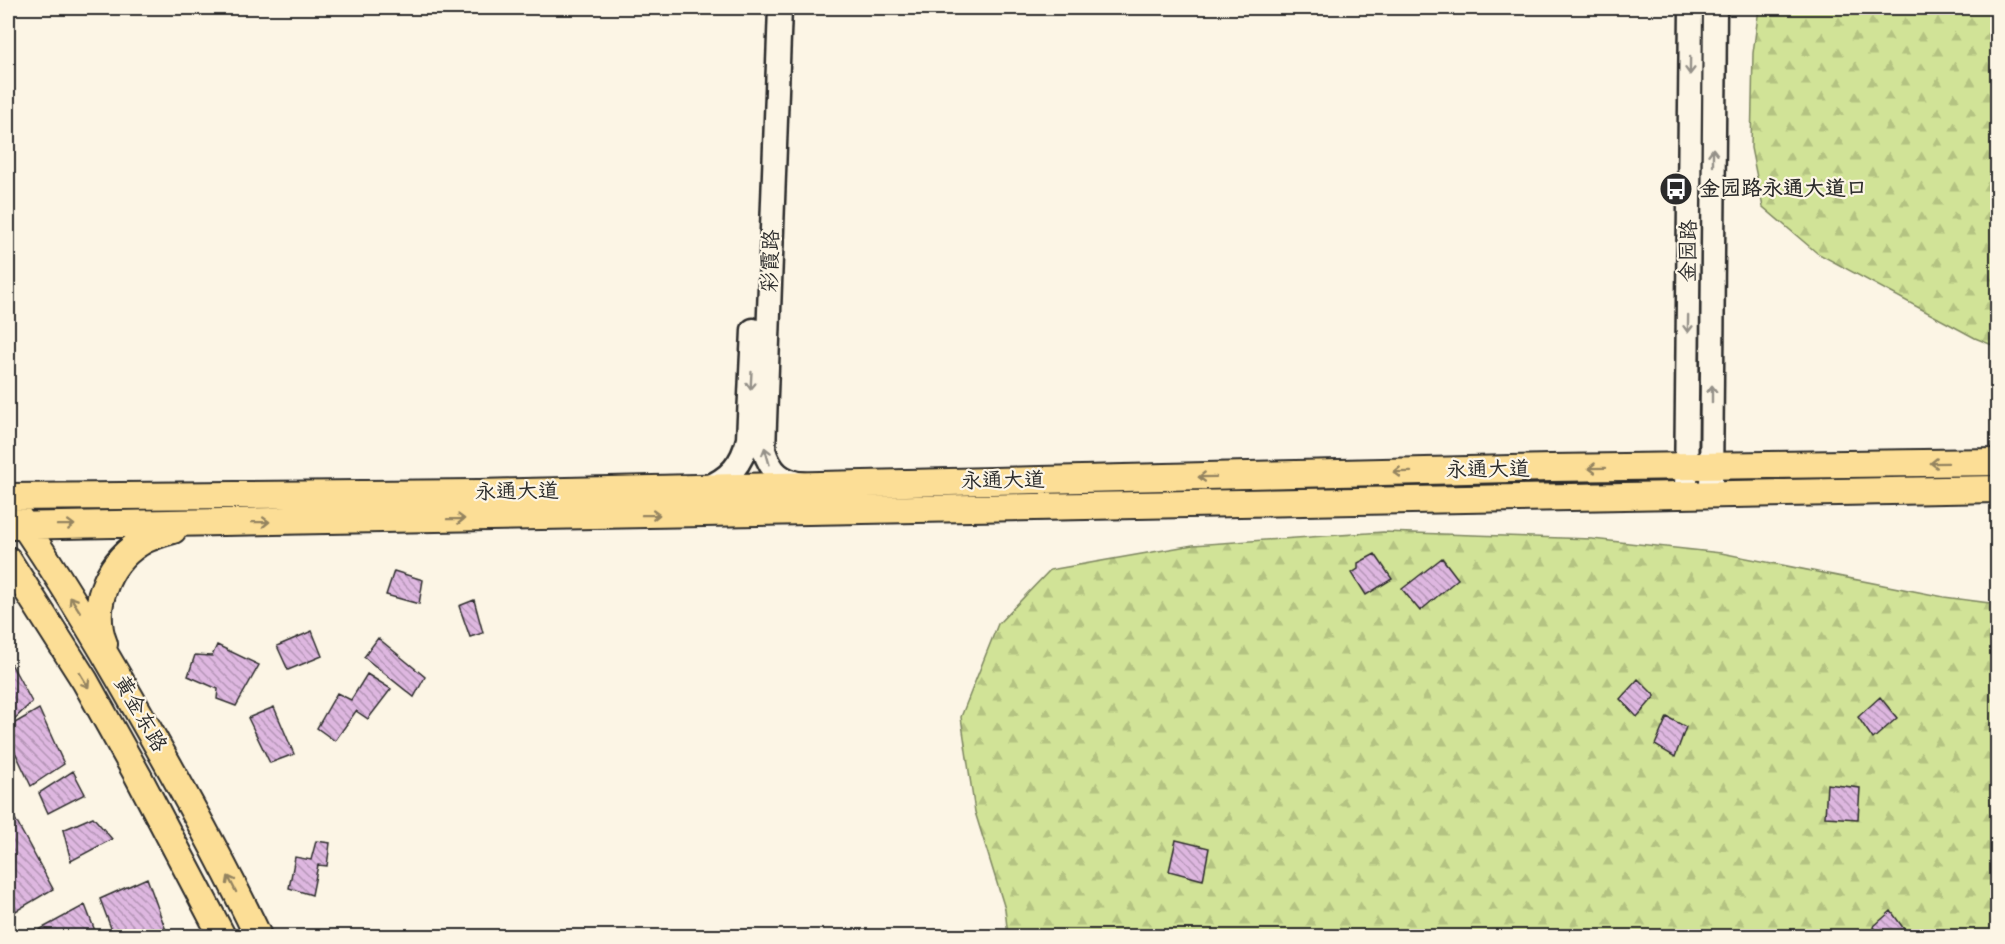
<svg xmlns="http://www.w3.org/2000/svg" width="2005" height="944" viewBox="0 0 2005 944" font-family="Mynerve,'LXGW WenKai TC',sans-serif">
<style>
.forest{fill:url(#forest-firs);stroke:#7e8761;stroke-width:1.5}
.building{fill:url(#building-back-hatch);stroke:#2b2b2b;stroke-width:1.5}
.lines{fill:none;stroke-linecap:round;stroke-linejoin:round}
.secondary-casing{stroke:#2b2b2b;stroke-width:27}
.primary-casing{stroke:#2b2b2b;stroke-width:30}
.secondary{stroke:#fcf5e5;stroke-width:22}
.primary{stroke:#fcde96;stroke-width:26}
.oneway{stroke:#949088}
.oneway2{stroke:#948460}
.labels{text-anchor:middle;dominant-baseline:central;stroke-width:4.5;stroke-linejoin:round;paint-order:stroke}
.poi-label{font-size:21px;font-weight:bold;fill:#2b2b2b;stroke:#fcf5e5;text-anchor:start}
.street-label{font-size:21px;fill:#2b2b2b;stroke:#fcf5e5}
</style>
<defs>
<pattern id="forest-firs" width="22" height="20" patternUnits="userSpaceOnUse" patternTransform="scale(1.5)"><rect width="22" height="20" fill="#d1e397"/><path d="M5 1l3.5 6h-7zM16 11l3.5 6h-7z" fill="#b4c382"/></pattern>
<pattern id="building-back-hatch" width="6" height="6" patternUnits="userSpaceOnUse" patternTransform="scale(1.5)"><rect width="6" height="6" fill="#deb7e0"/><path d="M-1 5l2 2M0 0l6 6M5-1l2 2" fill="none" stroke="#b495b6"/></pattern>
</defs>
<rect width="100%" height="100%" fill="#fcf5e5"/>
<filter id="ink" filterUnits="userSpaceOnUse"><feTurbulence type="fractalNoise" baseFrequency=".0167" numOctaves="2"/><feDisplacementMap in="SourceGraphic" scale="12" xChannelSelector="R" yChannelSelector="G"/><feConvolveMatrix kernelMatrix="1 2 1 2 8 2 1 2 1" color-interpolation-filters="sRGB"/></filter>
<g filter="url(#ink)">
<!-- forest -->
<path class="forest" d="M1759 8H1997V347L1975 338 1817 253 1763 207 1751 148 1753 53Z
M1383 532 1592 539 1721 553 1944 597 1997 604V936H1008L1005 909 975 812 961 717 998 624 1050 570 1193 545Z"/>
<!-- building -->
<path class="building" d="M1375 554 1392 579 1366 595 1352 573 1358 569V563Z
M1442 558 1458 579 1420 611 1402 589Z
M394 571 423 580 419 604 386 595Z
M474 600 483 633 470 637 459 606Z
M312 631 322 656 288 670 277 646Z
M378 638 425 677 414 697 364 657Z
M217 645 259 665 236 706 217 699 218 689 188 676 195 655 212 656Z
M8 658 32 702 8 725Z
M367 674 391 689 368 719 356 711 335 741 317 728 337 693 351 700Z
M1638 679 1655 696 1637 717 1620 699Z
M1880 697 1897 718 1873 739 1858 717Z
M274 707 294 754 270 763 248 718Z
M39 709 64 764 31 786 8 737V727Z
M1667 717 1686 727 1675 757 1655 745Z
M73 771 85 794 48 813 39 793Z
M1827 784 1860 788 1858 819 1825 817Z
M8 806 53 889 16 911 8 893Z
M93 817 112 839 71 861 63 830Z
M1176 840 1209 848 1203 880 1169 871Z
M316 841 330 843 327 866 318 865 312 895 289 888 295 857 311 860Z
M147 878 168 936H114L100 899Z
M85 905 97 936H28Z
M1891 911 1909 936H1880L1873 927Z"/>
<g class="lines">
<!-- secondary casing -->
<g class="secondary-casing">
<path id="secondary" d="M780 8 764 450C771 472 781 481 804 484
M706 488C730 478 742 464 748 439L753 330
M1711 494 1715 8
M1686 495 1691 8"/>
</g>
<!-- primary casing -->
<g class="primary-casing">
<path id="primary" d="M8 497 479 493 1551 468 1998 462
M17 515C60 577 98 641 135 706 178 781 221 858 258 936
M8 526 1998 489
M8 560 85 681 138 776 222 936
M104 644C90 608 106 565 138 544 147 537 162 533 173 530"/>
</g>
<!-- secondary -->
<use href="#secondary" class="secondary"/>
<!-- primary -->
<use href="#primary" class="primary"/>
</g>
<!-- one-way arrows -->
<defs><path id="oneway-shaft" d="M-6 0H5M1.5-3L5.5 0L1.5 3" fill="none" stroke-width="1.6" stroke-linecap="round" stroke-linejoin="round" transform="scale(1.5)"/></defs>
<g class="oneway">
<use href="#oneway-shaft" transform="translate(1690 66) rotate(91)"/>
<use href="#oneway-shaft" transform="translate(1713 157) rotate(-90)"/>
<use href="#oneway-shaft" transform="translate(1688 324) rotate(91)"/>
<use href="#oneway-shaft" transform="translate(751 381) rotate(93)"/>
<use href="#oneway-shaft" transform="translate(1712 394) rotate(-90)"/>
<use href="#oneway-shaft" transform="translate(767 456) rotate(-106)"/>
</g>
<g class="oneway2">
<use href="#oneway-shaft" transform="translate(1939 463) rotate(179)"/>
<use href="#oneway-shaft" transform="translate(1597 468) rotate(179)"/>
<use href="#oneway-shaft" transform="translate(1402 472) rotate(179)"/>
<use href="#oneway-shaft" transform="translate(1207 477) rotate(179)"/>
<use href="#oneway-shaft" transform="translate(651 515) rotate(-1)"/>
<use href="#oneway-shaft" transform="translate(456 519) rotate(-1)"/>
<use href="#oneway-shaft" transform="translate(261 522) rotate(-1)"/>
<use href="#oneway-shaft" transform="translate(66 525) rotate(-1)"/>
<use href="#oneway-shaft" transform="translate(75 604) rotate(-122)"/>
<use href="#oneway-shaft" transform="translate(84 680) rotate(59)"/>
<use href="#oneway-shaft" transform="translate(232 884) rotate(-117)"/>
</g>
</g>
<!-- icons -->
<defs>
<g id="bus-disc" transform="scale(1.725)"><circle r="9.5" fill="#2b2b2b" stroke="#fcf5e5"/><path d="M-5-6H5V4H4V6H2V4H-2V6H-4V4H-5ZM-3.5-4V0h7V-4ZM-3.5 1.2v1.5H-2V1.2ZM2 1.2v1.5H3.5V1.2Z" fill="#fff"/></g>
</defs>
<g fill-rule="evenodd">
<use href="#bus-disc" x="1676" y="189"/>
</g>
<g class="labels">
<!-- poi labels -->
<g class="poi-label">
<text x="1699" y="189">金园路永通大道口</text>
</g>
<!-- street labels -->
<g class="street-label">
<text transform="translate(1689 251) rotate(-89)">金园路</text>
<text transform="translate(771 261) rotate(-88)">彩霞路</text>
<text transform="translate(1488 470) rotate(-1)">永通大道</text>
<text transform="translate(1003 481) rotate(-1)">永通大道</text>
<text transform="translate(517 492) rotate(-1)">永通大道</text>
<text transform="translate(140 714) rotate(60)">黄金东路</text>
</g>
</g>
<!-- margin -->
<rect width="2005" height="944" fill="none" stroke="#fcf5e5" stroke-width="30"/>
<rect x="15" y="15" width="1975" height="914" fill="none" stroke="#2b2b2b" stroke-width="2" filter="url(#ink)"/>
</svg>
